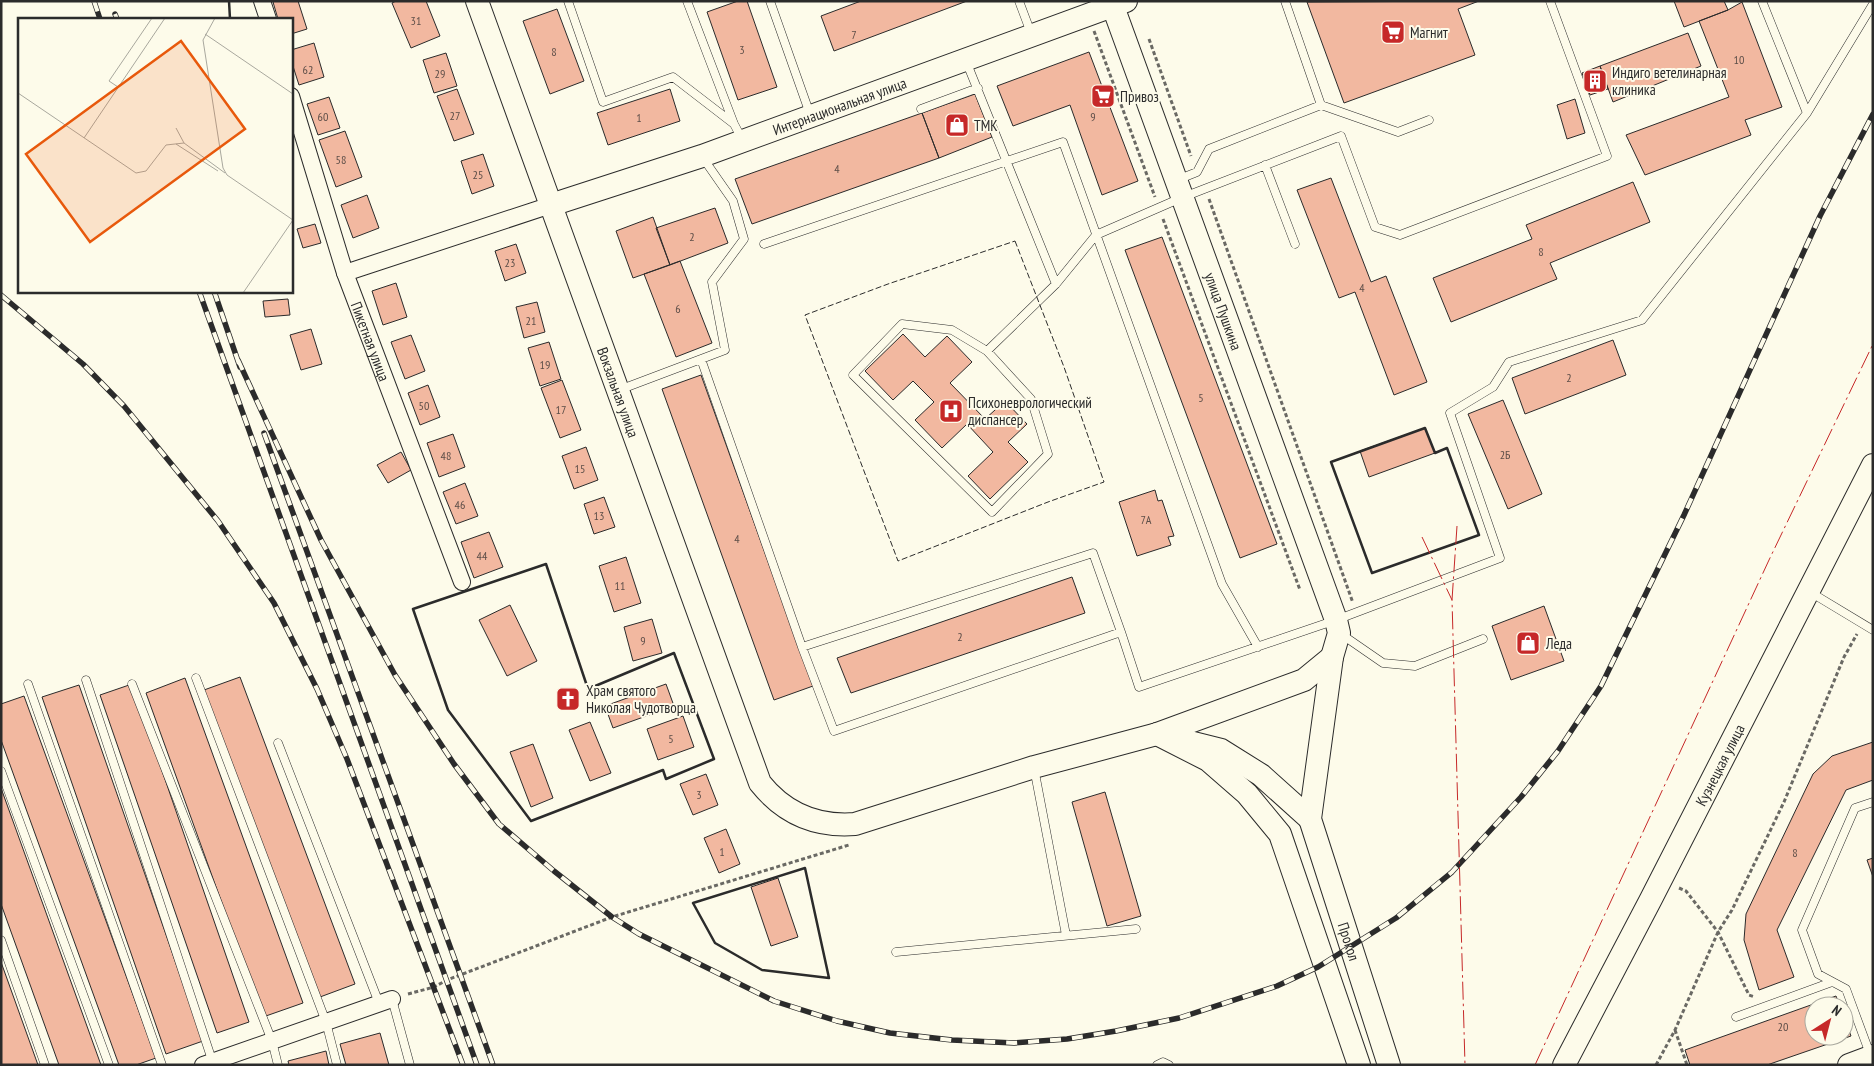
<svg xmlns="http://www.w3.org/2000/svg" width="1874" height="1066" viewBox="0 0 1874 1066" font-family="'PT Sans Narrow',sans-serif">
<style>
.building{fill:#f2b8a0;stroke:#2b2b2b}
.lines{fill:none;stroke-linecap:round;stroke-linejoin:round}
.lane-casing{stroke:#2b2b2b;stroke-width:9}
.street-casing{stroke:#2b2b2b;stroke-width:18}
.secondary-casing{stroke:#2b2b2b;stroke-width:24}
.path{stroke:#6a6964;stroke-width:3;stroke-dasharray:4 2.5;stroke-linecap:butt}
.lane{stroke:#fdfbea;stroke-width:8}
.street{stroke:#fdfbea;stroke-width:16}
.secondary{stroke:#fdfbea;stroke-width:22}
.rail-casing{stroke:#2b2b2b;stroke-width:5.5}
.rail{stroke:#fdfbea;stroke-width:4;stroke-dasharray:11;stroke-linecap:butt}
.fence{stroke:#2b2b2b;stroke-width:1;stroke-dasharray:6 2.5;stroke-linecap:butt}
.wall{stroke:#2b2b2b;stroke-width:2.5}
.power{stroke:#c62828;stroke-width:1;stroke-dasharray:18 4 2.5 4;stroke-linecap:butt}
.labels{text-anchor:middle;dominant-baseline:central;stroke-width:4;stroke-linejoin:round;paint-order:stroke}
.number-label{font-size:12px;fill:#5d4e48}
.poi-label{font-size:15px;fill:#2b2b2b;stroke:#fdfbea;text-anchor:start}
.street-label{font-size:15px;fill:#2b2b2b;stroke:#fdfbea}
.inset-road{fill:none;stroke:#a9a89e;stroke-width:1}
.view{fill:#e8590c;fill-opacity:0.15;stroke:#e8590c;stroke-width:2.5}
.inset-edge{fill:none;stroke:#2b2b2b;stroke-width:2.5}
</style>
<rect width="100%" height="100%" fill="#fdfbea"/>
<!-- building -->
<path class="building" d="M276 1H298L307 29 291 34V19H278L273 2Z
M396 1H426L440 36 411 48 392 3Z
M738 1H747L777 87 738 100 707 12Z
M861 1H967L834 51 821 16Z
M1479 1 1458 9 1475 55 1344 103 1307 2Z
M1674 1H1724L1728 10 1684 27Z
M1742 2 1782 107 1745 120 1751 135 1645 175 1626 135 1729 97 1699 21 1728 10Z
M557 9 584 81 550 94 523 21Z
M1688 33 1701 66 1613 102 1600 66Z
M314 43 324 77 299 85 291 60V50Z
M1089 52 1138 181 1102 195 1070 105 1013 126 997 86Z
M446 53 457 86 434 93 423 60Z
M1600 66 1608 89 1590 95 1582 73Z
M457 89 474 134 454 141 437 96Z
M670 89 680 121 608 145 597 113Z
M975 94 992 137 939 158 922 113Z
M329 97 340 128 318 135 307 104Z
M1575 99 1585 133 1567 139 1557 105Z
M922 113 939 158 752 224 735 179Z
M345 131 362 177 336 187 319 140Z
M483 154 494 186 472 194 461 161Z
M1331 178 1371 282 1386 276 1427 382 1394 395 1355 292 1339 298 1297 190Z
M1633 182 1650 222 1550 263 1557 279 1451 322 1433 278 1532 239 1526 225Z
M367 195 379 228 353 238 341 205Z
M715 208 728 243 670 265 656 228Z
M653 217 670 265 633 278 616 231Z
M315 224 321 243 303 248 297 229Z
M1162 237 1277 544 1240 558 1125 250Z
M516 244 526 273 505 281 495 251Z
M680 261 712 343 676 357 644 274Z
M396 283 407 317 383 325 372 291Z
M288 299 290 315 265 317 263 301Z
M537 302 545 332 524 338 516 307Z
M311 329 322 364 301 370 290 335Z
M903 334 925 357 947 336 972 362 950 383 985 419 1005 401 1027 424 1008 442 1028 462 990 499 968 476 993 452 967 424 942 448 915 420 934 402 913 381 893 400 865 371Z
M411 335 425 371 405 379 391 342Z
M1613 340 1626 375 1525 414 1512 378Z
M549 342 561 379 540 386 528 348Z
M701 375 813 686 774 700 662 389Z
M562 380 581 430 560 438 541 388Z
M428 385 440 417 420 425 408 393Z
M1503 400 1542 494 1508 509 1468 414Z
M1425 428 1435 453 1369 477 1360 451Z
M453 434 465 467 439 477 427 443Z
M586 447 598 480 574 489 562 456Z
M401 452 411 470 388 483 377 465Z
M465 483 478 516 456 524 443 492Z
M1155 490 1158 501 1162 500 1174 536 1168 537 1171 545 1137 556 1119 502Z
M604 497 615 527 594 534 584 504Z
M489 532 503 567 474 578 461 542Z
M626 557 641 603 614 612 599 566Z
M1072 577 1085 613 851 693 837 658Z
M510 605 537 661 507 676 479 620Z
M1544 606 1564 661 1511 680 1492 626Z
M652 619 662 653 633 661 624 627Z
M240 677 355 984 320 997 204 690Z
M185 678 303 1003 263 1017 146 693Z
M132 684 249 1022 217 1033 100 695Z
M666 684 674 706 613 728 605 706Z
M79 685 203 1041 166 1054 42 697Z
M24 696 156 1058 136 1065H119L1 740V704Z
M683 716 694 747 658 760 647 729Z
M590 722 611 773 590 781 569 730Z
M1873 742V780L1846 790 1777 930 1794 977 1759 990 1744 940 1746 914 1813 774 1832 756Z
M533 744 553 798 531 807 510 752Z
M706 774 718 805 693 815 680 784Z
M1 788 101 1065H59L1 904Z
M1105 792 1141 916 1107 926 1072 802Z
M726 829 740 864 719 873 704 838Z
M1873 858V877L1867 860Z
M778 878 798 937 771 946 751 887Z
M1 962 38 1065H1Z
M1836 996 1840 1006H1814V1036H1844V1017L1851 1036 1767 1065H1690L1685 1050Z
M380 1033 389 1065H346L340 1044Z
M326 1051 329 1065H289L288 1061Z"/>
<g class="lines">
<!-- lane casing -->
<g class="lane-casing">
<path id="lane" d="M568 1 603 102 673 77 734 124
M687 1 734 124 742 139
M770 1 810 114
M1019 1 1031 33
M1285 1 1321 105
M966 61 1056 284
M921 109 978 88
M1807 113 1873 4
M1265 165 1295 244
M1177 180 1197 172 1209 149 1321 105 1398 132 1429 120
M764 244 1063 142 1222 584 1258 647
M902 324 952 330 987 351 1031 399 1048 454 992 512 853 375Z
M987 351 1056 284 1096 235 1181 198 1341 136 1375 227 1400 235 1607 156 1550 1
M701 359 802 647 1093 553 1121 632
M619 390 725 350 712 282 744 239 733 201 703 158
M1810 592 1873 630
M1341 634 1383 663 1415 666 1483 639
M802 647 834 731 1121 632 1139 687 1336 620 1500 558 1450 413 1493 387 1509 362 1642 320 1807 113 1762 1
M196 678 326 1022 337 1065
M86 680 213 1063
M28 684 162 1065
M132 684 272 1041 278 1065
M278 743 379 1003
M1034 768 1066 935
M1 771 109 1065
M1 940 45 1065
M896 952 1136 929
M392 999 410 1065
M1736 1017 1832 982
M1870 1054 1846 989 1818 974 1802 930 1855 808 1873 802
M1157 1065 1163 1062 1169 1065"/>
</g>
<!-- street casing -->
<g class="street-casing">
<g id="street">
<path d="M262 1 268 19"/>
<path id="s1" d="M291 96 345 273 462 582"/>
<path d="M345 273 551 205"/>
<path d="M203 1065 392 999"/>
</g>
</g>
<!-- secondary casing -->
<g class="secondary-casing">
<g id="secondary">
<path id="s2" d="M477 1 760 783C784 813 816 827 855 824L1034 767 1157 734 1304 680 1332 657"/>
<path id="s3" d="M1111 1 1336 620 1339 633 1332 657 1310 819 1389 1065"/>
<path id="s4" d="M551 205 702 156 1126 1"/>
<path d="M1157 734 1208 760 1247 794 1280 834 1359 1065"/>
<path d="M1189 742 1221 750 1261 775 1310 819"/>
<path id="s5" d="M1564 1065 1651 899 1873 465"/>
<path d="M1849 1065 1873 1056"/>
</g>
</g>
<!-- path -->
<path class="path" d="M1094 31 1155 197
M1149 39 1191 156
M1209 199 1353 603
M1163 219 1300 590
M1679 888 1686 891 1718 932 1749 995 1755 997
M408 994 434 987 447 980 612 917 849 845
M1675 1030 1687 1065
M1656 1065 1675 1030 1718 932 1732 910 1784 802 1844 657 1857 634"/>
<!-- lane -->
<use href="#lane" class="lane"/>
<!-- street -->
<use href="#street" class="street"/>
<!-- secondary -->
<use href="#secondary" class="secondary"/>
<!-- rail casing -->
<g class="rail-casing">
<path id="rail" d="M94 1 100 19
M115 14 117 19
M199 291 477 1065
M214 291 240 367
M1 295 83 364 124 406 218 521 274 603 317 689 347 759 463 1065
M238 360 321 540 395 675 454 764 499 824 554 871 612 917 639 934 774 1001 837 1021 890 1033 952 1040 1014 1043 1067 1039 1116 1031 1179 1018 1277 986 1318 967 1396 918 1452 872 1521 797 1558 751 1601 686 1684 515 1820 216 1873 114
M264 433 493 1065"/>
</g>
<!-- rail -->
<use href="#rail" class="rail"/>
<!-- fence -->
<path class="fence" d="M1015 241 1064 367 1104 482 1048 502 898 561 805 315 888 284Z"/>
<!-- wall -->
<path class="wall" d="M229 1 230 19
M1425 428 1435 453 1447 448 1479 535 1372 573 1331 462Z
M546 564 588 689 674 653 714 759 666 779 663 770 531 821 448 710 413 609Z
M805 868 829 978 762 970 715 943 693 903Z"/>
<!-- power -->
<path class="power" d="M1457 526 1452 600 1465 1065
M1422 537 1452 600
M1535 1065 1769 560 1873 344"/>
</g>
<!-- icons -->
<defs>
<g id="supermarket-square" transform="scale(1.25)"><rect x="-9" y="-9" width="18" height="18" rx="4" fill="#c62828" stroke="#fdfbea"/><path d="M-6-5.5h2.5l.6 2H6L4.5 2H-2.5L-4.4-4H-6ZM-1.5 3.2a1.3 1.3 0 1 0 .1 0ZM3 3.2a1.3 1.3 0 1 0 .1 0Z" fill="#fff"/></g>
<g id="building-square" transform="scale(1.25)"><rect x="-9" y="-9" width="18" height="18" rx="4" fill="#c62828" stroke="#fdfbea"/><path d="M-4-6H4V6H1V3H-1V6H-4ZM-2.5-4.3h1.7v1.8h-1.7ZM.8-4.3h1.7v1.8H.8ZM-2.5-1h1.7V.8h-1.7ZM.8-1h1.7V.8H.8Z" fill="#fff"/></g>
<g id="shop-square" transform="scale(1.25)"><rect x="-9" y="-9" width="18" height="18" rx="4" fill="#c62828" stroke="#fdfbea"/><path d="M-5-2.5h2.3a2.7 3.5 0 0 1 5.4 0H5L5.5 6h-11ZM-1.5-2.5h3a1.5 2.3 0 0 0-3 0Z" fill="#fff"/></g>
<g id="hospital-square" transform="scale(1.25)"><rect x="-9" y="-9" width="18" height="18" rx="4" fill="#c62828" stroke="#fdfbea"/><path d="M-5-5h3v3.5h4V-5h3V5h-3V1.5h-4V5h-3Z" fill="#fff"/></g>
<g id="church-square" transform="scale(1.25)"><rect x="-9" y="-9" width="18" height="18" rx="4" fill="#c62828" stroke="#fdfbea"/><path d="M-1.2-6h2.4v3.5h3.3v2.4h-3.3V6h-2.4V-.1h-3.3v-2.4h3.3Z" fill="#fff"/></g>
</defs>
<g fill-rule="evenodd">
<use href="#supermarket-square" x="1393" y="32"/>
<use href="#building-square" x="1595" y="81"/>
<use href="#supermarket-square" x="1103" y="96"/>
<use href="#shop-square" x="957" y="125"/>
<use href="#hospital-square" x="951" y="411"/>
<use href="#shop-square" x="1528" y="643"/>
<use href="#church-square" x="568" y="699"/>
</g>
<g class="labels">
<!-- number labels -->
<g class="number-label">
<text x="416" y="20">31</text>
<text x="854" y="34">7</text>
<text x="742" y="49">3</text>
<text x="554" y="51">8</text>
<text x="1739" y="59">10</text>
<text x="308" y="69">62</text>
<text x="440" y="73">29</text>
<text x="455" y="115">27</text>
<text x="323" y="116">60</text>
<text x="1093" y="116">9</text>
<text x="639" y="117">1</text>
<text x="341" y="159">58</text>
<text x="837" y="168">4</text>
<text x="478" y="174">25</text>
<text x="692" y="236">2</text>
<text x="1541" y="251">8</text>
<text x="510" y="262">23</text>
<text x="1362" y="287">4</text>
<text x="678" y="308">6</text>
<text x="531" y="320">21</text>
<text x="545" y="364">19</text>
<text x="1569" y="377">2</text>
<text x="1201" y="397">5</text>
<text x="424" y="405">50</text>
<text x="561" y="409">17</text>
<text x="1505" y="454">2Б</text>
<text x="446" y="455">48</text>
<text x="580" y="468">15</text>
<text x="460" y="504">46</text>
<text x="599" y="515">13</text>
<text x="1146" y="519">7А</text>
<text x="737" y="538">4</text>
<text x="482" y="555">44</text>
<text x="620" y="585">11</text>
<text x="960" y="636">2</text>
<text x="643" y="640">9</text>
<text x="671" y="738">5</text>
<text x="699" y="794">3</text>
<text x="722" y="851">1</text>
<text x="1795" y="852">8</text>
<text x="1783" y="1026">20</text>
</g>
<!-- poi labels -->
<g class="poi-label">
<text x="1410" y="32">Магнит</text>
<text x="1612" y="72">Индиго ветелинарная<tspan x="1612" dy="17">клиника</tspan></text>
<text x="1120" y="96">Привоз</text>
<text x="974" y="125">ТМК</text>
<text x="968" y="402">Психоневрологический<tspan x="968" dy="17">диспансер</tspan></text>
<text x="1546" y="643">Леда</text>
<text x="586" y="690">Храм святого<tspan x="586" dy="17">Николая Чудотворца</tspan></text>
</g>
<!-- street labels -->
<g class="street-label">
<text stroke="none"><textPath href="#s4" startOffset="305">Интернациональная улица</textPath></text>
<text stroke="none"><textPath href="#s3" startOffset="330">улица Пушкина</textPath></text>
<text stroke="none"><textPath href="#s1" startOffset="258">Пикетная улица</textPath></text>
<text stroke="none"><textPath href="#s2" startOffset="416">Вокзальная улица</textPath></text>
<text stroke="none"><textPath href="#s5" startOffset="338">Кузнецкая улица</textPath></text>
<text stroke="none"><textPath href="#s3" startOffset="989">Прокол</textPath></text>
</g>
</g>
<!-- overview -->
<g transform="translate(18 18)">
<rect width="275" height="275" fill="#fdfbea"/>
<path class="inset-road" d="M197 0 185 22 205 150 209 157 275 202M187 16 275 76M100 69 91 63 134 0M0 75 118 155 128 153 148 127 166 125M158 110 166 125 207 155M66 120 147 0M158 126 200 153M225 275 275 202"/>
<path class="view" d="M163 23 227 111 72 224 8 136Z"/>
<rect width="275" height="275" class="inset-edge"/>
</g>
<!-- border -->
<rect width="1874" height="1066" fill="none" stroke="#2b2b2b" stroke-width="5"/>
<!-- north arrow -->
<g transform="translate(1829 1021) rotate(36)"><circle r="24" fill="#fdfbea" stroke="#a9a89e"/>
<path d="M0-4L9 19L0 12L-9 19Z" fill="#c62828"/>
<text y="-8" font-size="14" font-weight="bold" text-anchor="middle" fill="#2b2b2b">N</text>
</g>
</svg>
